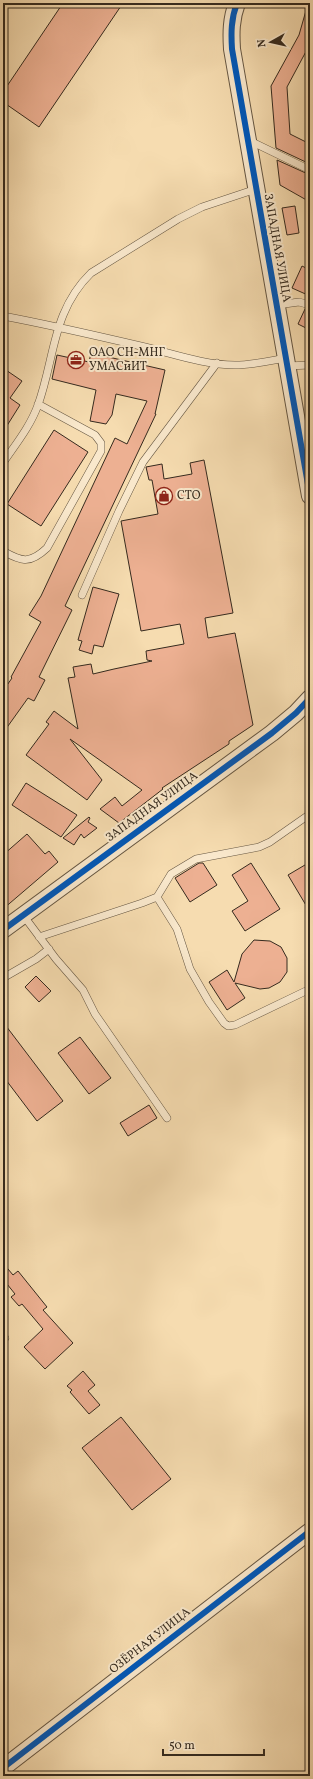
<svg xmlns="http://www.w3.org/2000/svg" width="313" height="1779" viewBox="0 0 313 1779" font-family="Vollkorn,serif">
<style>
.building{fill:#edb092;stroke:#352a1e}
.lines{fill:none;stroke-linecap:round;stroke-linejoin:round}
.service-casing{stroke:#655642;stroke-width:8}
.tertiary-casing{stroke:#655642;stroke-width:18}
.service{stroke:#f9e8cc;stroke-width:7}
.tertiary{stroke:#f9e8cc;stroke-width:16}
.cycleway-casing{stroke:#f9e8cc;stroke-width:8}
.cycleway{stroke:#0057b8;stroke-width:6}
.labels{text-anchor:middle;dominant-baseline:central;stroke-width:4;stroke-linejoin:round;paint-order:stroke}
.street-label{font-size:12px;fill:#352a1e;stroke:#f9e8cc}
.poi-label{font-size:12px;fill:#352a1e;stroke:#f9e8cc;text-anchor:start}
</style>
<rect width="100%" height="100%" fill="#f6dcb0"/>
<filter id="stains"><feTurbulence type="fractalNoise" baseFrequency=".005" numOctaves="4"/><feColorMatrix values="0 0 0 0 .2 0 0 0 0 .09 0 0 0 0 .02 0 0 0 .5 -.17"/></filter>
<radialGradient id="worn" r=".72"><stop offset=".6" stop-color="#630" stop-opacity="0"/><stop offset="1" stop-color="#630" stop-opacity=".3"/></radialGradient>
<!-- building -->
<path class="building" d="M63 3H123L39 127 3 102V92Z
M307 7H310V44L287 87 290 134 310 144V164L276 148 271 86 299 35Z
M277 160 310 175V202L280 185Z
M295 206 299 233 287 235 282 208Z
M302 266 310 270V296L292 288Z
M305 309 310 310V330L298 324Z
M91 353 165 370 155 414H156L65 606 72 610 39 677 45 680 34 701 28 698 3 733V691L12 678 11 677 41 622 29 615 41 596 115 438 127 444 147 401 116 394 112 415 106 424 90 421 96 390 52 379 57 355 89 362Z
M3 368 22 381 10 398 20 405 3 432Z
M54 430 88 452 41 526 7 504Z
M204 460 233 613 205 618 208 638 235 633 253 725 229 741V744L162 788 163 789 119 823 100 809 115 797 122 806 142 790 70 739 102 780 87 800 26 755 49 724 46 722 54 711 78 729 68 678 75 677 73 667 91 664 93 674 114 669 152 661 147 660 146 651 184 644 180 624 141 631 121 521 158 514 152 480H149L146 467 162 464 164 479 192 474 190 463Z
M93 587 119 594 103 647 94 645 92 654 79 650 82 641 78 640Z
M26 783 77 815 61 837 12 805Z
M89 817 90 818 88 822 97 828 84 838 81 834 74 845 63 838Z
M27 834 45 854 49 851 58 862 3 909V855Z
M310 862V912L288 875Z
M199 863H203L217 885 190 902 175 878Z
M251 863 280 909 245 931 232 911 248 901 232 875Z
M254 940 270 941 281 947 287 958V972L280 982 269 988 260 989 235 983 245 998 227 1010 209 982 227 970 234 982 242 954Z
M36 976 51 991 39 1002 25 987Z
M3 1022 63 1101 37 1121 3 1076Z
M80 1037 111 1078 89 1094 58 1053Z
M149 1105 157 1118 128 1136 120 1123Z
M3 1263 13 1275 18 1271 47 1307 43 1310 73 1343 45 1369 24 1347 43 1329 22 1304 19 1306 11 1297 15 1294 3 1279Z
M83 1371 95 1385 88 1391 100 1405 89 1414 70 1392 72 1390 67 1386Z
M121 1417 171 1479 132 1510 82 1448Z"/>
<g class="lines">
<!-- service casing -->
<g class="service-casing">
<path id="service" d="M248 140 310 170
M277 305 299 302 310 305
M3 316C51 325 98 336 145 347 174 354 205 365 235 365 252 365 269 361 286 358
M287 366 310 365
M3 463C15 445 30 427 38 405 55 358 52 311 91 273L178 219 202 207 256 189
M3 551C22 562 30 564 47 548L101 451V443L95 435 38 404
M82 595 119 511 143 462 217 363
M157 897 171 874 196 859 259 847 270 842 310 814
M23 915 56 959 83 990 95 1014 167 1118
M39 937 142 903 157 897 177 929 190 969 209 1002 224 1023 228 1026 235 1025 310 989
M3 978 36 959 49 949
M3 1339 5 1338"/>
</g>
<!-- tertiary casing -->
<g class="tertiary-casing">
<path id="tertiary" d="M237 3C231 19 231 33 232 49L310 496
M3 930 272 733 296 713 310 698
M3 1768 310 1531"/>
</g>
<!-- service -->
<use href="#service" class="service"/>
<!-- tertiary -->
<use href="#tertiary" class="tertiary"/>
<!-- cycleway casing -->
<g class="cycleway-casing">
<path id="cycleway" d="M237 3C231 19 231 33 232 49L310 496
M3 930 272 733 296 713 310 698
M3 1768 310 1531"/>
</g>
<!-- cycleway -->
<use href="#cycleway" class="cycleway"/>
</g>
<!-- icons -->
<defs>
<g id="office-ring" transform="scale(0.9)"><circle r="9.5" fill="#f9e8cc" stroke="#8f2418" stroke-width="1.5"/><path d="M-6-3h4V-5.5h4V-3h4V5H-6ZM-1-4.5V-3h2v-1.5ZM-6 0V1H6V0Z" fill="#8f2418"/></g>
<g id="shop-ring" transform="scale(0.9)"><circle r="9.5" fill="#f9e8cc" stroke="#8f2418" stroke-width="1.5"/><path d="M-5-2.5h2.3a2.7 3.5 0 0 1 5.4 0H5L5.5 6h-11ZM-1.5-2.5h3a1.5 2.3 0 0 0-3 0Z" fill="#8f2418"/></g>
</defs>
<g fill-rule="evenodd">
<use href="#office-ring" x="76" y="360"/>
<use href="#shop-ring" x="164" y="496"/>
</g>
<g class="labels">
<!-- street labels -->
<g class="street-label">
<text transform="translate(277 248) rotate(80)">ЗАПАДНАЯ УЛИЦА</text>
<text transform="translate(152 807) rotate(-36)">ЗАПАДНАЯ УЛИЦА</text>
<text transform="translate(150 1641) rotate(-38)">ОЗЁРНАЯ УЛИЦА</text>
</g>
<!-- poi labels -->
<g class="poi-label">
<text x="89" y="353">ОАО СН-МНГ<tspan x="89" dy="14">УМАСиИТ</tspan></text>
<text x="177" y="496">СТО</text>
</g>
</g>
<!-- margin -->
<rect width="313" height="1779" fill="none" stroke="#f6dcb0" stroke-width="16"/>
<rect x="4" y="4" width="305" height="1771" fill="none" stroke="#352a1e" stroke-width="2"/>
<rect x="8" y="8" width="297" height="1763" fill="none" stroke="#352a1e"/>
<!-- north arrow -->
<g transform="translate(271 42) rotate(262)" stroke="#f9e8cc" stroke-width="3" paint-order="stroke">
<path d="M0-3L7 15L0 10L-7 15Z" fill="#352a1e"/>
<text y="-6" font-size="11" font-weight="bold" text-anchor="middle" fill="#352a1e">N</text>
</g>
<!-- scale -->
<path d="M163 1749v6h101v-6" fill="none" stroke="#352a1e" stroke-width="2"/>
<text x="169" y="1749" font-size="12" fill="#352a1e" stroke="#f9e8cc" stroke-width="3" paint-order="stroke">50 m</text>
<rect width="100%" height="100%" filter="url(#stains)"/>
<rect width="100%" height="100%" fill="url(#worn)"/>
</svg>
